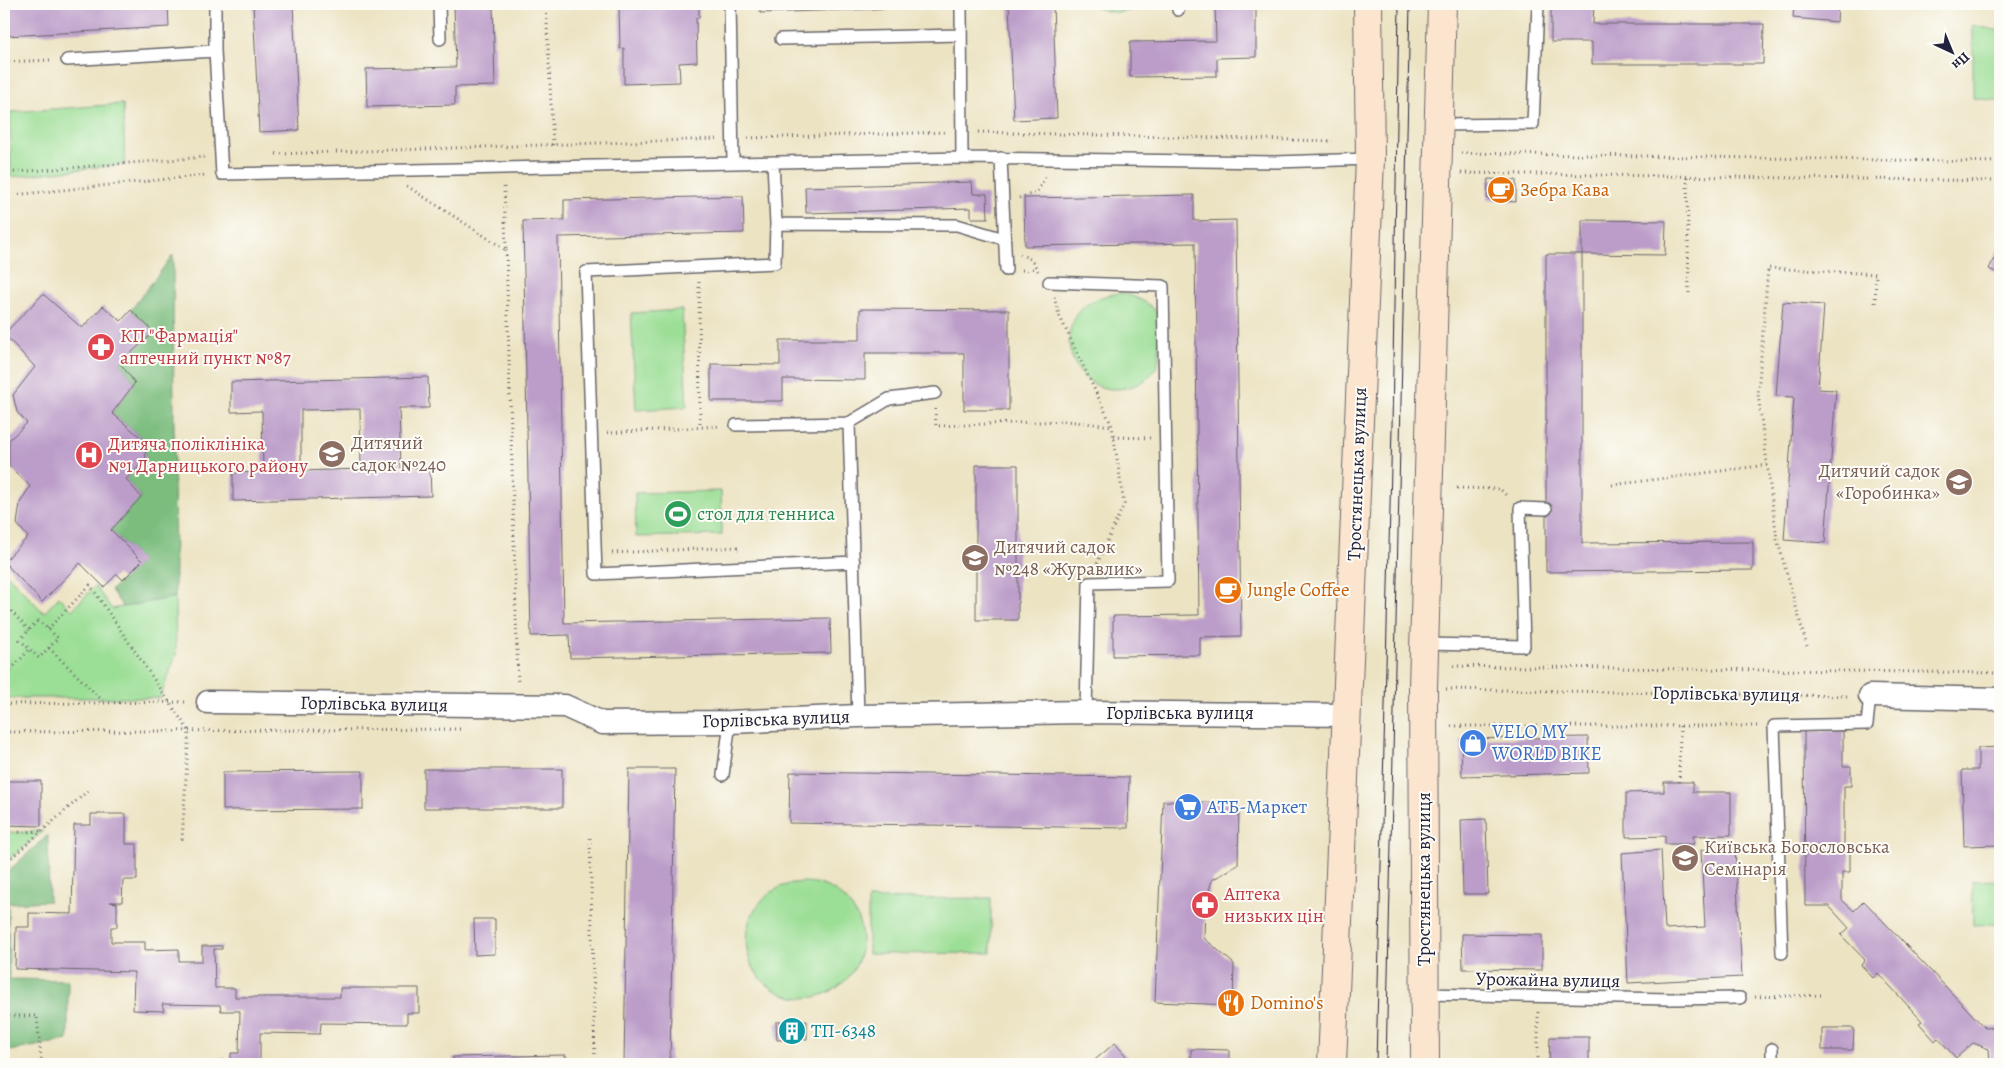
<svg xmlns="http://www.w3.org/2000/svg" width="2004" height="1068" viewBox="0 0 2004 1068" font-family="Alegreya,serif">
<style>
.green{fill:#9bde95;stroke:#5e8068}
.forest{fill:#7cbd7e;stroke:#4f705c}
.building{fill:#bc9dc9;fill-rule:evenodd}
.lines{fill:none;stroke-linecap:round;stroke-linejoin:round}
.service-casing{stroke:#69666a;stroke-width:14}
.minor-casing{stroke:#69666a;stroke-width:25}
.secondary-casing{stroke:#69666a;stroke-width:30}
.path{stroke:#69666a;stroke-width:3;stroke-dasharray:1 4;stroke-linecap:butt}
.service{stroke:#fff;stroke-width:11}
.minor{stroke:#fff;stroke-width:22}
.secondary{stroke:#fce5cf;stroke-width:28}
.tram{stroke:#22223b;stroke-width:1}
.labels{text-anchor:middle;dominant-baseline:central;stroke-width:4;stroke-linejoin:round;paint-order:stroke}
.food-label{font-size:19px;fill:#c56008;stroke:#fdfcf7;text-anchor:start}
.health-label{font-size:19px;fill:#be3a42;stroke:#fdfcf7;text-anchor:start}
.education-label{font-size:19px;fill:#785e54;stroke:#fdfcf7;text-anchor:start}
.street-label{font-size:19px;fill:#22223b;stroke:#fdfcf7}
.leisure-label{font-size:19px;fill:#27864d;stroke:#fdfcf7;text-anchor:start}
.shop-label{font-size:19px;fill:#366cbe;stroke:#fdfcf7;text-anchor:start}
.culture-label{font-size:19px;fill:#0d838f;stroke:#fdfcf7;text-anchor:start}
</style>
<rect width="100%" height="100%" fill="#fdfcf7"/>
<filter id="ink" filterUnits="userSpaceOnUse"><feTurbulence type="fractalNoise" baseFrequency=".02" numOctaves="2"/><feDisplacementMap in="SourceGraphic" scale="10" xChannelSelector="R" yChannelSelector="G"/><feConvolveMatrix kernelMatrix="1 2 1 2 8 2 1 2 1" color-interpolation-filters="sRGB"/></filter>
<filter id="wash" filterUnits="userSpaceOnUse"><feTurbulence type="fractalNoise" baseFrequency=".0096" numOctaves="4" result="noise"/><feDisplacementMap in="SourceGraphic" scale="20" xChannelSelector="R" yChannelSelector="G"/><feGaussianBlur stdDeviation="1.12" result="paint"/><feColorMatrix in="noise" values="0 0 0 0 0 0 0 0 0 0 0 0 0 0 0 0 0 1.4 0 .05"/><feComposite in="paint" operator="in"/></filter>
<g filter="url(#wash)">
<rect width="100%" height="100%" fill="#ece3c2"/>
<!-- green -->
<path class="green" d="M1088 4H1144C1125 16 1108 14 1088 4Z
M1973 25 2000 31V101L1973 98Z
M123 104 125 164 11 177 10 112Z
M1121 293C1134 296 1157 304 1159 320 1160 328 1159 338 1159 347 1159 357 1160 363 1154 371 1146 381 1137 386 1125 388 1065 401 1039 300 1121 293Z
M682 310 687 407 636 410 631 313Z
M721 491 722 535 636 537 635 493Z
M4 571 44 613 59 597 72 610 95 586 112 609 175 597 176 655 160 698H4Z
M43 831 4 864V833Z
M2000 880V924L1973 925 1972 881Z
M746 940a58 58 0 1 1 116 0a58 58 0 1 1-116 0Z
M991 898V953L868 954V899Z"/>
<!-- forest -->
<path class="forest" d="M173 255 175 597 123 607 111 590 142 561 111 530 141 497 126 479 146 460 144 440 112 413 135 383 120 363 153 332 131 310Z
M48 835 49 901 8 903 9 979 68 980V1040L4 1052V875Z"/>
<g id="blocks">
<!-- building -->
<path class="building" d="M5 4H168L169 27 6 36Z
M253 4H293L299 130 259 132Z
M454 4H493L495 86 455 87V105L367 107 366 69 456 67Z
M659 4 699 5V18H696L697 62 679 63 680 82 624 84V48L620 49 619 6Z
M760 4H926V7L760 13Z
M1009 4H1053L1057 118 1014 120Z
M1215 4H1256V57L1217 58V76L1130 77V42L1216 41Z
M1551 4H1594L1593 24H1764L1763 64H1592V42H1551Z
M1794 4H1838L1837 22 1793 18Z
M1488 179 1516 180V202L1487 199Z
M972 182 973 194H987L988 218H971V208L806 213 805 187Z
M1194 195V221L1236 220 1241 636 1200 637V655L1113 656V616L1199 615 1195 243 1025 246 1024 198Z
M743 196 744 233 558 237 564 623 830 618 831 653 570 658 569 635 531 636 523 221 564 220V200Z
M1582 220 1666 221 1665 255 1582 254Z
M2000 246V274L1989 269Z
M1546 254H1582V543L1753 542V570L1546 572Z
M43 294 82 328 103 306 121 321 131 310 154 332 120 363 135 383 112 413 144 440 146 460 126 479 141 497 111 530 142 561 123 580 117 574 104 587 80 563 42 602 4 562 28 537 17 524 20 503 30 486 9 466V440L27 423 17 412 13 395 35 367 4 334Z
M1783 302 1824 305 1818 389 1836 390 1825 543 1784 540 1794 397 1776 396Z
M860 309 1009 310V410H964V353H865V380L783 379V401H711V364L780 365V340H860Z
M428 377 429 408H399L401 468 430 467 431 496 233 501V473L263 472 262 411 231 412V382ZM360 409 361 469 301 471V410Z
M976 465H1018V620H976Z
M1804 731H1843V766H1851V786H1844V848H1850V872H1842V900L1854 911 1864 901 1985 1028 2000 1027V1064H1990L1989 1049 1973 1043 1956 1058 1938 1038 1935 1041 1919 1023 1922 1021 1878 973 1873 978 1861 965 1865 960 1841 935 1849 928 1829 906H1805Z
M1588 737 1589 773 1462 776 1461 739Z
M4 746H6L5 775H4Z
M2000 747V845L1964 846 1962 770H1978V748Z
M424 769H562V808H424Z
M629 769H675L670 1064H624Z
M363 771V809L223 810V772Z
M790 772 1129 777 1128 828 789 823Z
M4 781H41V826L4 825Z
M1664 782H1693V792H1731V835L1693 836 1694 844H1665V836L1626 837V793L1664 792Z
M1163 801 1239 803 1238 865 1212 880 1205 905 1204 938 1234 964 1233 1005 1155 1002Z
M91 814H126V844H137V880H123L122 902H110L117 903V927H111V942H145V950L179 949V961H202V946H222V949H214L215 988H235V997H340V988H419V1013H407V1024L321 1023 320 1034 260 1033V1064H219V1060H231V1053H239L240 1011H221L220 1005 162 1004 164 1011 133 1010 134 972 15 969 16 927H29V913L72 914 74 825H91Z
M1486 819 1488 894H1463L1461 820Z
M1735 849 1742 977 1628 983 1622 853 1661 850 1665 929 1705 927 1701 850Z
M474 919H495V954L475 955Z
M1462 934 1542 935V970L1463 969Z
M807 1021V1039L777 1040 776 1022Z
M1822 1028H1854L1853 1050H1822Z
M1550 1037H1589V1064H1549Z
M1115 1043 1133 1064H1090Z
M1191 1049 1229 1050V1064H1191Z
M566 1055V1064H453V1057Z
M848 1062H909V1064H848Z"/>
</g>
</g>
<g filter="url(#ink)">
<use href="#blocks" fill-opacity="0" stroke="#69666a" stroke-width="1"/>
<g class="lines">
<!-- service casing -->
<g class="service-casing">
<path id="service" d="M215 4V51L222 174 962 158 1275 162 1370 159
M439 4 440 39
M730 4 733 161
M961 4 962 158
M1178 4V10
M781 39 961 35
M67 60 215 51
M1439 125 1533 124 1538 4
M1001 158 1006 270
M773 162 776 224 775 263 586 272 596 574 854 562
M776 224 957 225 1004 239
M1049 282 1163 286 1168 581 1089 583 1086 712
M849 423 858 716
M736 425 849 423 889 399 935 393
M1424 644 1524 646 1520 508 1546 509
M723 775 730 722
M1782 953 1774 726 1867 724 1870 696
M1425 994 1670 999 1740 998
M1772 1049V1064"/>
</g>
<!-- minor casing -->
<g class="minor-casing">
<path id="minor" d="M1870 696 2000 699
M208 702 565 706 602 723 730 722 858 716 1086 712 1346 715"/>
</g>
<!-- secondary casing -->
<g class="secondary-casing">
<path id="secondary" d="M1332 1064 1370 159 1368 4
M1425 1064 1423 688 1442 4"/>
</g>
<!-- path -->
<path class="path" d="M546 4 553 145
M4 62 51 60
M978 132 1333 141
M748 138 947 132
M1461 153 2000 162
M276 154 717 139
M4 173 205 157
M1461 173 2000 181
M1687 177 1689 295
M407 186 506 250 504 183
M4 196 206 175
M1019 198 1037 192 1046 175
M506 250 518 684
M1020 254 1032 260 1038 271
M1022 270 1035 269
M699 282 700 427
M1054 297 1059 315 1112 426 1124 504 1096 566
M935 409 936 426 1066 421 1112 426
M607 433 721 426
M1114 437 1150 438
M4 452H9
M1612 485 1767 465
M1457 488 1500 489 1508 497
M612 553 738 547V551
M4 604 29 630
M38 620 58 638 39 658 20 640Z
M48 629 90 585 189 731 182 840
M1807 646 1777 539 1758 394 1768 268 1876 274 1875 307
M49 648 105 703
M1453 666 2000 673
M4 677 30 649
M1446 689 1850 696
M4 704 187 702
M1451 726H1758
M4 732 464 729
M1679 782 1680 726
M4 833 42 831
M590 838 595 1064
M4 864 90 789
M1755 997 1823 995
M1538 1012V1064
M4 1016H37L41 1059"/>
<!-- service -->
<use href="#service" class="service"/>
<!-- minor -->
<use href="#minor" class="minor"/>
<!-- secondary -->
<use href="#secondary" class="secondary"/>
<!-- tram -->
<path class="tram" d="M1376 1064 1392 427 1399 4
M1386 1064 1410 4"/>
</g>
</g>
<!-- icons -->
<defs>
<g id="cafe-disc" transform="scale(1.4375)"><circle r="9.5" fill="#e8710a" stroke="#fdfcf7"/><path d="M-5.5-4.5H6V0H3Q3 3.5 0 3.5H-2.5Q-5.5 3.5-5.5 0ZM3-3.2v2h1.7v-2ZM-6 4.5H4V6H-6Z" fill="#fff"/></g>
<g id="pharmacy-disc" transform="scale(1.4375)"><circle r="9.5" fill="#e0444e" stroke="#fdfcf7"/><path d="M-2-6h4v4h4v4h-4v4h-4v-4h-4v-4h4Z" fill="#fff"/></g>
<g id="school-disc" transform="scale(1.4375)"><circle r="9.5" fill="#8d6e63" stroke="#fdfcf7"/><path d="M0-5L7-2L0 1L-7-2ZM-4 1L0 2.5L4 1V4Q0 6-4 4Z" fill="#fff"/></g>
<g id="hospital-disc" transform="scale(1.4375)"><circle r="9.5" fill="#e0444e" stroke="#fdfcf7"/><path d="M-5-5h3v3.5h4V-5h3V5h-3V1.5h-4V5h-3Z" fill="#fff"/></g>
<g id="stadium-disc" transform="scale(1.4375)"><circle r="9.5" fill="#2e9e5b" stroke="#fdfcf7"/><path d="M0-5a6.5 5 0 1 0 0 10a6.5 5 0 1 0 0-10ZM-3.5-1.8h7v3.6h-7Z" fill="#fff"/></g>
<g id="shop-disc" transform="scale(1.4375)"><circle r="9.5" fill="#3f7fe0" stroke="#fdfcf7"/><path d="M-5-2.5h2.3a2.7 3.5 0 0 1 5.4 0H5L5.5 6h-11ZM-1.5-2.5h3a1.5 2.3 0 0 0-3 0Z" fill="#fff"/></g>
<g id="supermarket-disc" transform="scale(1.4375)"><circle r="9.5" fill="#3f7fe0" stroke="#fdfcf7"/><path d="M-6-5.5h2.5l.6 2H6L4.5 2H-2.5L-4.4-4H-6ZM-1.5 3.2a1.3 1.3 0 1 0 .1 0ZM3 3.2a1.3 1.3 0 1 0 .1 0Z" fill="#fff"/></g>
<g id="university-disc" transform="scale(1.4375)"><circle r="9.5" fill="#8d6e63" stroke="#fdfcf7"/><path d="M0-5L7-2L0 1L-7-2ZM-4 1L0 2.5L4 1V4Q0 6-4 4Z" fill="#fff"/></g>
<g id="restaurant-disc" transform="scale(1.4375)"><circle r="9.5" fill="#e8710a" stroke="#fdfcf7"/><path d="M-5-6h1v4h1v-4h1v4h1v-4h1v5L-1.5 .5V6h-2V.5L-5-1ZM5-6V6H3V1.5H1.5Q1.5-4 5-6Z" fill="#fff"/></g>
<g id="building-disc" transform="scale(1.4375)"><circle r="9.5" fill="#0f9aa8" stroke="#fdfcf7"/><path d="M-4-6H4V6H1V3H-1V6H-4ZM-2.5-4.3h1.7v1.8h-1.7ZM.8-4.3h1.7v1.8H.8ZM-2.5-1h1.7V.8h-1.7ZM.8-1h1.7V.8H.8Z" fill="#fff"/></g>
</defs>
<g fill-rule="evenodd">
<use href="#cafe-disc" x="1501" y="190"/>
<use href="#pharmacy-disc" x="101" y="347"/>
<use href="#school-disc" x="332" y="454"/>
<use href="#hospital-disc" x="89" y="455"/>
<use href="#school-disc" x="1959" y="482"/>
<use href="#stadium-disc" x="678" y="514"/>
<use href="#school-disc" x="975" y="558"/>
<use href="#cafe-disc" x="1228" y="590"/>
<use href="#shop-disc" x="1473" y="743"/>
<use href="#supermarket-disc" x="1188" y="807"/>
<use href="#university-disc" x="1685" y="858"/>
<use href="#pharmacy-disc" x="1205" y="905"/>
<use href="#restaurant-disc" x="1231" y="1003"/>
<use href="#building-disc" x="792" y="1031"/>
</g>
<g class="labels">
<!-- food labels -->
<g class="food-label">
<text x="1520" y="190">Зебра Кава</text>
<text x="1247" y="590">Jungle Coffee</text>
<text x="1250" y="1003">Domino's</text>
</g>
<!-- health labels -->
<g class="health-label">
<text x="120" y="336">КП "Фармація"<tspan x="120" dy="22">аптечний пункт №87</tspan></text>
<text x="108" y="444">Дитяча поліклініка<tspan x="108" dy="22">№1 Дарницького району</tspan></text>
<text x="1224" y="894">Аптека<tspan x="1224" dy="22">низьких цін</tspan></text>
</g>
<!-- education labels -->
<g class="education-label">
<text x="351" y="443">Дитячий<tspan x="351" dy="22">садок №240</tspan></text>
<text x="1940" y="471" text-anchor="end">Дитячий садок<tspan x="1940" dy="22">«Горобинка»</tspan></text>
<text x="994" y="547">Дитячий садок<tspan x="994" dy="22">№248 «Журавлик»</tspan></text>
<text x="1704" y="847">Київська Богословська<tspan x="1704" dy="22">Семінарія</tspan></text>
</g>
<!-- street labels -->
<g class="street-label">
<text transform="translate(1357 474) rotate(-88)">Тростянецька вулиця</text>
<text transform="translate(1726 694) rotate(1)">Горлівська вулиця</text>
<text transform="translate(374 704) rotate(1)">Горлівська вулиця</text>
<text x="1180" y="713">Горлівська вулиця</text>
<text transform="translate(776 719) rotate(-2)">Горлівська вулиця</text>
<text transform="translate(1424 879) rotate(-90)">Тростянецька вулиця</text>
<text transform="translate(1548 980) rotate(1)">Урожайна вулиця</text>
</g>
<!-- leisure labels -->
<g class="leisure-label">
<text x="697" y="514">стол для тенниса</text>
</g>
<!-- shop labels -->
<g class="shop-label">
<text x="1492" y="732">VELO MY<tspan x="1492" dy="22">WORLD BIKE</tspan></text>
<text x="1207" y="807">АТБ-Маркет</text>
</g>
<!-- culture labels -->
<g class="culture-label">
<text x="811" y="1031">ТП-6348</text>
</g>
</g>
<!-- margin -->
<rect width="2004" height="1068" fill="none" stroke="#fdfcf7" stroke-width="20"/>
<!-- north arrow -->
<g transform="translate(1952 52) rotate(136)" stroke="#fdfcf7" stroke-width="4" paint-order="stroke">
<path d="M0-4L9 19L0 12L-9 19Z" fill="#22223b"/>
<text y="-8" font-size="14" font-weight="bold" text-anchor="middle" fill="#22223b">Пн</text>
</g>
</svg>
